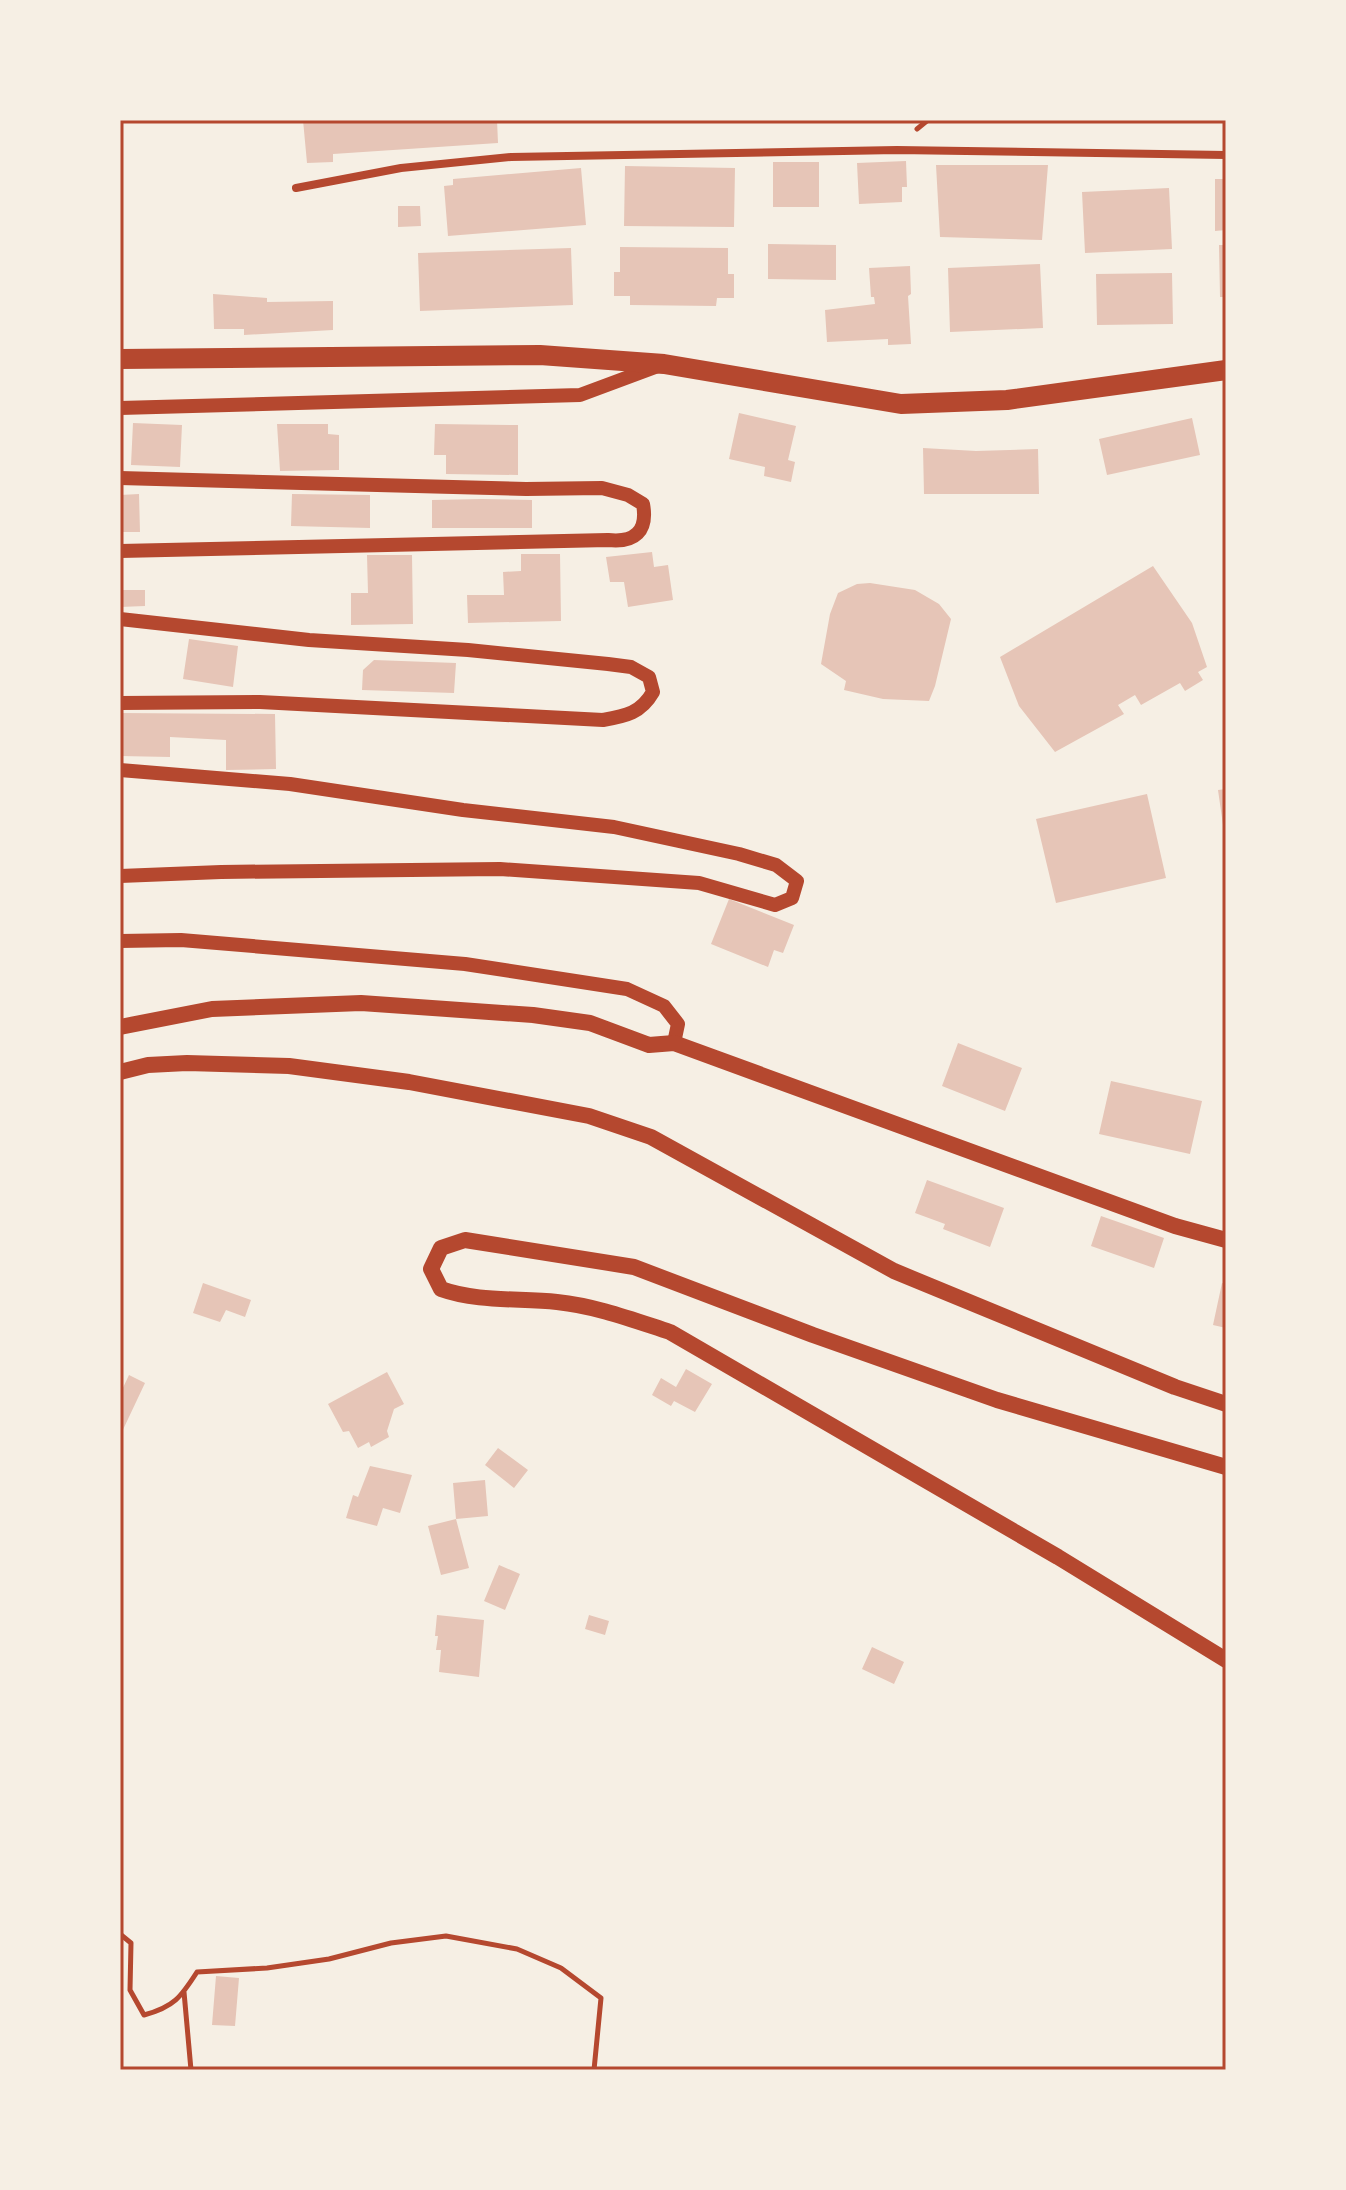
<svg xmlns="http://www.w3.org/2000/svg" width="1346" height="2190" viewBox="0 0 1346 2190" font-family="Barlow,sans-serif">
	<style>
		.building { fill: #e6c5b7 }
		.lines { fill: none; stroke-linecap: round; stroke-linejoin: round }
		.path { stroke: #b5482f; stroke-width: 5 }
		.minor { stroke: #b5482f; stroke-width: 8 }
		.tertiary { stroke: #b5482f; stroke-width: 14 }
		.secondary { stroke: #b5482f; stroke-width: 16 }
		.primary { stroke: #b5482f; stroke-width: 20 }
		.neatline { fill: none; stroke: #b5482f; stroke-width: 3 }
	</style>
	<rect width="100%" height="100%" fill="#f6efe4"/>
	<path class="building" d="M 303,120 L 497,120 L 498,143 L 333,154 L 333,162 L 307,163 Z
		M 906,161 L 907,187 L 902,187 L 902,202 L 859,204 L 857,163 Z
		M 773,162 L 819,162 L 819,207 L 773,207 Z
		M 936,165 L 1048,165 L 1042,240 L 940,237 Z
		M 625,166 L 735,168 L 734,227 L 624,226 Z
		M 581,168 L 586,225 L 448,236 L 444,186 L 453,185 L 453,179 Z
		M 1215,179 L 1226,179 L 1226,230 L 1215,231 Z
		M 1169,188 L 1172,249 L 1085,253 L 1082,192 Z
		M 398,206 L 420,206 L 421,226 L 398,227 Z
		M 768,244 L 836,245 L 836,280 L 768,279 Z
		M 1219,245 L 1226,245 L 1226,297 L 1220,297 Z
		M 620,247 L 728,248 L 728,274 L 734,274 L 734,298 L 717,298 L 716,306 L 630,305 L 630,296 L 614,296 L 614,272 L 620,272 Z
		M 571,248 L 573,305 L 420,311 L 418,253 Z
		M 1040,264 L 1043,328 L 950,332 L 948,268 Z
		M 910,266 L 911,294 L 908,296 L 911,344 L 888,345 L 888,339 L 827,342 L 825,310 L 875,304 L 874,297 L 871,297 L 869,268 Z
		M 1172,273 L 1173,324 L 1097,325 L 1096,274 Z
		M 213,294 L 267,298 L 267,302 L 333,301 L 333,330 L 244,335 L 244,329 L 214,329 Z
		M 739,413 L 796,426 L 788,460 L 795,462 L 791,482 L 764,476 L 765,467 L 729,459 Z
		M 1192,418 L 1200,455 L 1107,475 L 1099,439 Z
		M 133,423 L 182,425 L 180,467 L 131,465 Z
		M 277,424 L 328,424 L 328,434 L 339,435 L 339,470 L 280,471 Z
		M 435,424 L 518,425 L 518,475 L 446,474 L 446,455 L 434,455 Z
		M 923,448 L 976,451 L 1038,449 L 1039,494 L 924,494 Z
		M 139,494 L 140,532 L 120,532 L 120,495 Z
		M 292,494 L 370,495 L 370,528 L 291,526 Z
		M 482,499 L 532,500 L 532,528 L 432,528 L 432,500 Z
		M 652,552 L 654,567 L 668,565 L 673,600 L 628,607 L 624,582 L 610,582 L 606,557 Z
		M 521,554 L 560,554 L 561,621 L 468,623 L 467,595 L 504,595 L 503,572 L 521,571 Z
		M 367,555 L 412,555 L 413,624 L 351,625 L 351,593 L 368,593 Z
		M 1153,566 L 1192,623 L 1207,667 L 1198,672 L 1203,680 L 1185,691 L 1180,683 L 1141,705 L 1135,695 L 1118,705 L 1124,714 L 1055,752 L 1019,706 L 1000,657 Z
		M 870,583 L 915,590 L 939,604 L 951,619 L 935,686 L 929,701 L 883,699 L 844,690 L 846,681 L 821,664 L 830,614 L 838,593 L 857,584 Z
		M 120,590 L 145,590 L 145,606 L 120,607 Z
		M 189,639 L 238,646 L 233,687 L 183,679 Z
		M 374,660 L 456,663 L 454,693 L 362,690 L 363,670 Z
		M 120,713 L 275,714 L 276,769 L 226,770 L 226,740 L 170,737 L 170,757 L 120,756 Z
		M 1226,789 L 1226,832 L 1224,832 L 1218,790 Z
		M 1147,794 L 1166,878 L 1056,903 L 1036,819 Z
		M 729,899 L 794,925 L 783,953 L 774,950 L 768,967 L 711,944 Z
		M 958,1043 L 1022,1068 L 1005,1111 L 942,1086 Z
		M 1111,1081 L 1202,1101 L 1190,1154 L 1099,1134 Z
		M 927,1180 L 1004,1208 L 990,1247 L 943,1229 L 945,1224 L 915,1213 Z
		M 1101,1216 L 1164,1238 L 1154,1268 L 1091,1246 Z
		M 203,1283 L 251,1300 L 245,1317 L 226,1310 L 220,1322 L 193,1313 Z
		M 1222,1283 L 1226,1284 L 1226,1328 L 1213,1325 Z
		M 686,1369 L 712,1384 L 695,1412 L 674,1401 L 671,1406 L 652,1395 L 661,1378 L 676,1387 Z
		M 387,1372 L 404,1404 L 394,1409 L 387,1431 L 389,1437 L 371,1447 L 369,1442 L 358,1448 L 349,1431 L 343,1432 L 328,1404 Z
		M 129,1375 L 145,1383 L 120,1436 L 120,1394 Z
		M 498,1448 L 528,1470 L 514,1488 L 485,1465 Z
		M 370,1466 L 412,1475 L 400,1513 L 383,1508 L 377,1526 L 346,1518 L 353,1495 L 358,1497 Z
		M 485,1480 L 488,1516 L 456,1519 L 453,1483 Z
		M 456,1519 L 469,1568 L 441,1575 L 428,1526 Z
		M 499,1565 L 520,1574 L 505,1610 L 484,1601 Z
		M 437,1615 L 484,1620 L 479,1677 L 439,1672 L 441,1650 L 436,1650 L 438,1636 L 435,1636 Z
		M 589,1615 L 609,1621 L 605,1635 L 585,1629 Z
		M 872,1647 L 904,1662 L 894,1684 L 862,1669 Z
		M 216,1976 L 239,1978 L 235,2026 L 212,2025 Z"/>
	<g class="lines">
		<path class="path" d="M 917,129 L 928,120
			M 120,1934 L 131,1943 L 130,1990 L 144,2015 C 174,2007 181,1997 197,1972 L 267,1968 L 329,1959 L 391,1943 L 446,1936 L 517,1949 L 561,1968 L 601,1998 L 594,2070
			M 184,1992 L 191,2070"/>
		<path class="minor" d="M 296,188 L 401,168 L 511,157 L 897,150 L 1226,155"/>
		<path class="tertiary" d="M 120,408 L 580,395 L 658,366
			M 120,478 L 526,489 L 602,488 L 628,495 L 643,504 C 648,531 635,543 608,540 L 120,551
			M 120,619 L 309,640 L 468,650 L 608,664 L 631,667 L 649,677 L 653,692 C 641,713 626,716 603,720 L 260,702 L 120,703
			M 120,770 L 290,784 L 463,810 L 614,827 L 739,854 L 776,865 L 797,881 L 792,898 L 775,905 L 699,883 L 500,869 L 221,872 L 120,876
			M 120,941 L 181,940 L 465,964 L 627,989 L 664,1006 L 678,1024 L 674,1043"/>
		<path class="secondary" d="M 120,1027 L 212,1009 L 361,1003 L 533,1015 L 590,1023 L 649,1045 L 674,1043 L 1175,1226 L 1226,1240
			M 120,1072 L 148,1065 L 187,1063 L 289,1066 L 409,1082 L 589,1116 L 651,1137 L 894,1271 L 1175,1387 L 1226,1404
			M 1226,1467 L 997,1400 L 813,1335 L 634,1267 L 465,1240 L 441,1248 L 431,1269 L 441,1289 C 477,1302 519,1298 557,1302 C 596,1306 633,1320 670,1332 L 1058,1557 L 1226,1660"/>
		<path class="primary" d="M 120,359 L 540,355 L 664,364 L 901,404 L 1007,400 L 1226,370"/>
	</g>
	<rect width="1346" height="2190" fill="none" stroke="#f6efe4" stroke-width="244"/>
	<rect x="122" y="122" width="1102" height="1946" class="neatline"/>
</svg>
